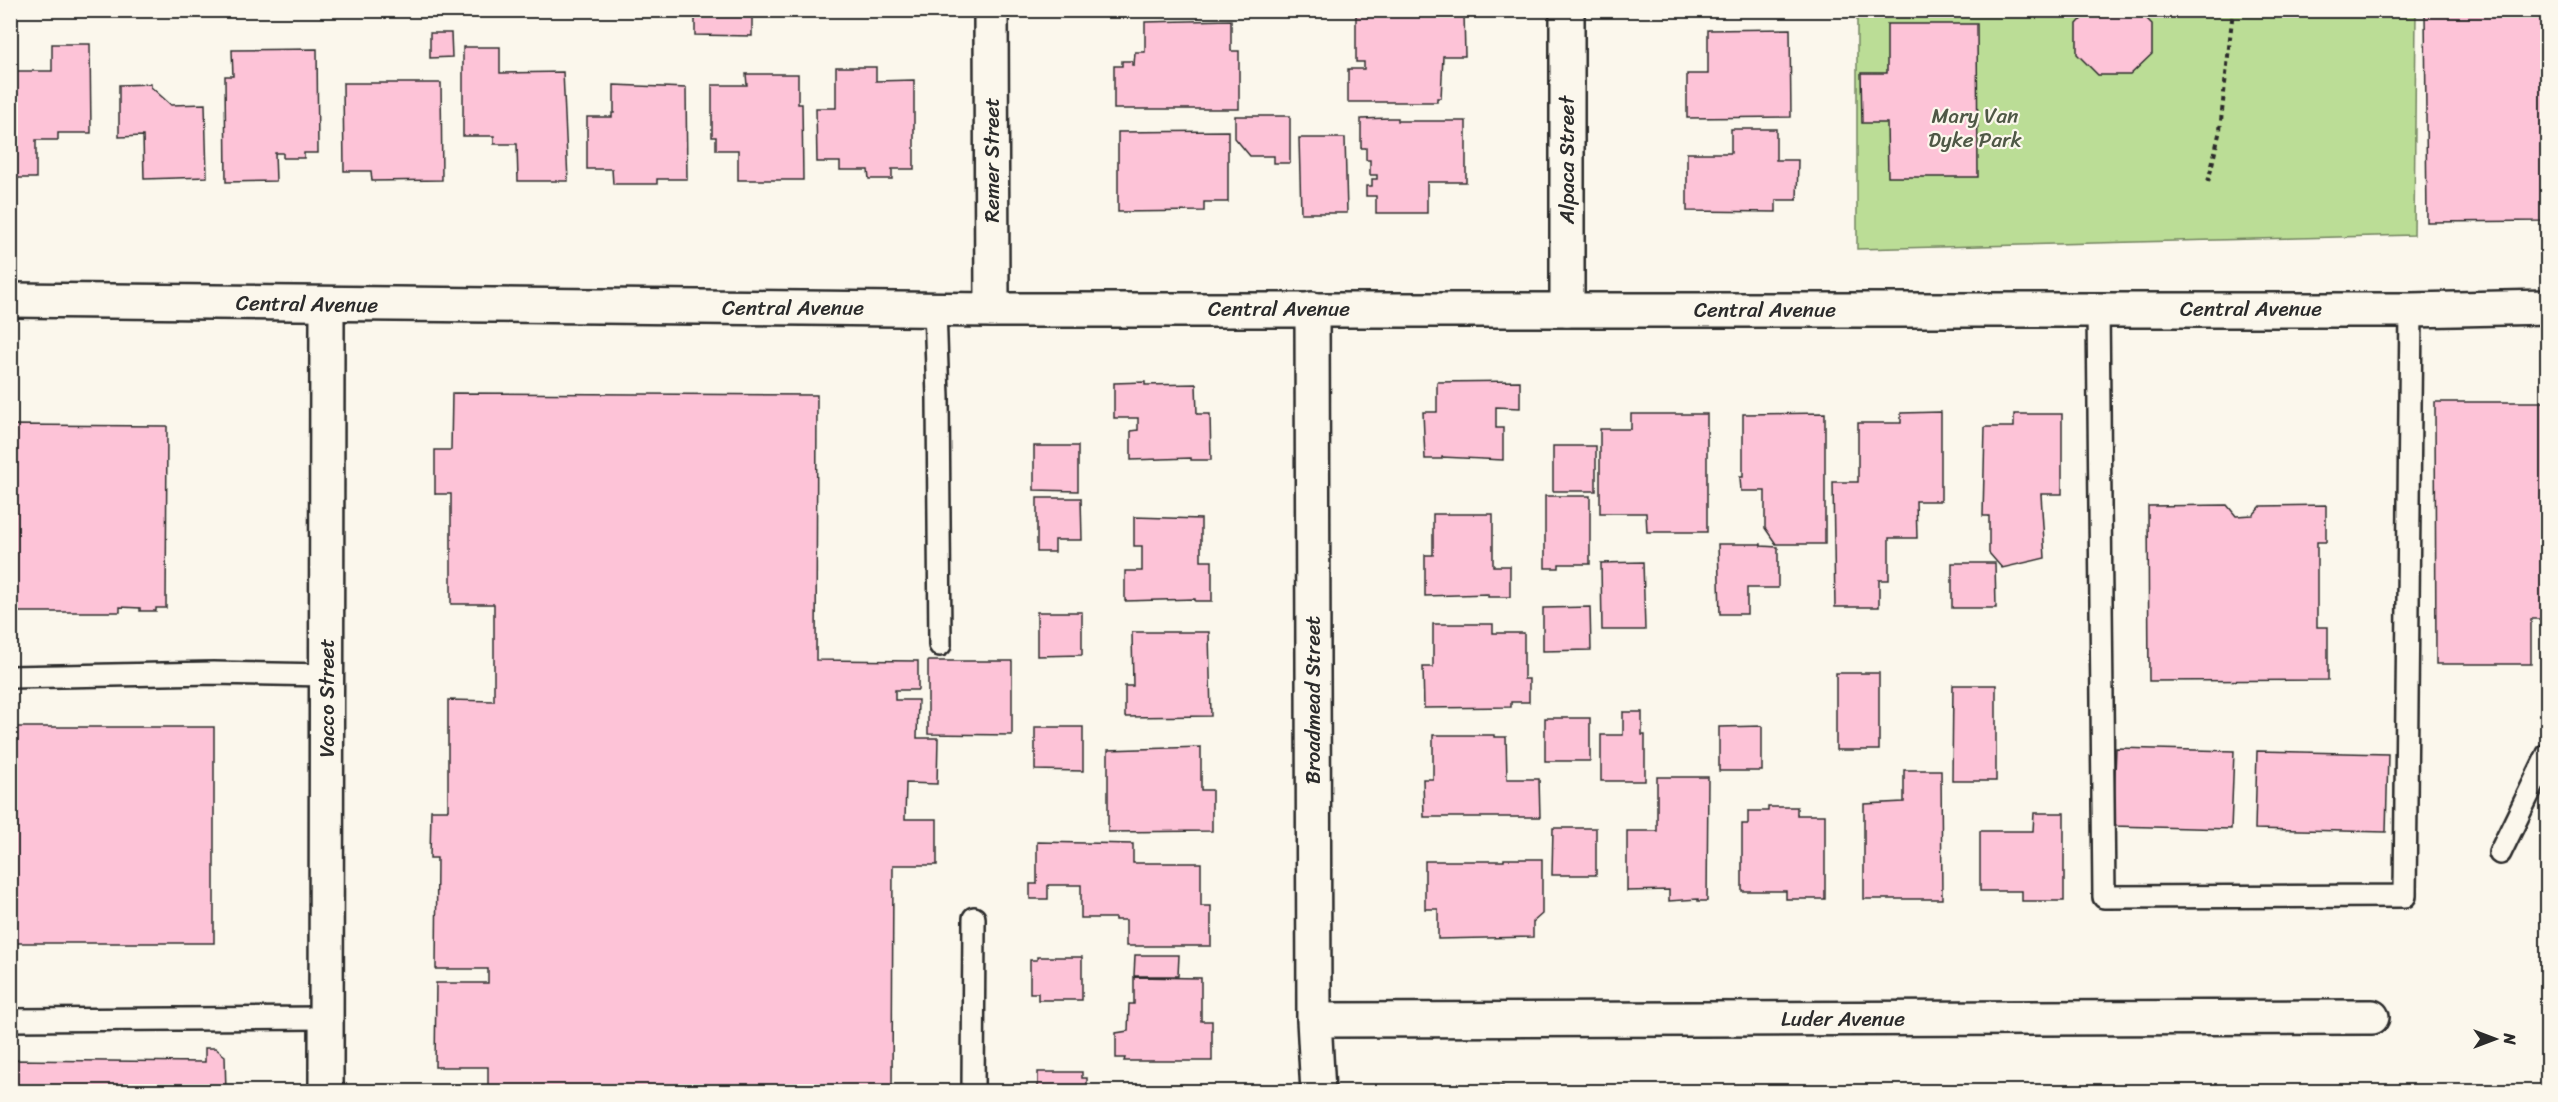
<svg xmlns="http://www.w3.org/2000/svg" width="2558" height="1102" viewBox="0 0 2558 1102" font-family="Sriracha,sans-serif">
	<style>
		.green { fill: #bbdd96; stroke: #738460; stroke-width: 1.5 }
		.building { fill: #fdc3d7; stroke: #2b2b2b; stroke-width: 1.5 }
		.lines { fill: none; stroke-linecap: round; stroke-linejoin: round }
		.service-casing { stroke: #2b2b2b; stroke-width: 26 }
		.minor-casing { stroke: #2b2b2b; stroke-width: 38 }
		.tertiary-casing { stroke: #2b2b2b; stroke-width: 38 }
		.path { stroke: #2b2b2b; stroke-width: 4; stroke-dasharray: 4.5 4.5; stroke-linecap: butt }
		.service { stroke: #fbf7ec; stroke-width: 21 }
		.minor { stroke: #fbf7ec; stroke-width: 33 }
		.tertiary { stroke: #fbf7ec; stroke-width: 33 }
		.labels { text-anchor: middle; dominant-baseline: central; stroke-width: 4.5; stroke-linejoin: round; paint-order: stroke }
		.park-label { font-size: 21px; fill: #4f5846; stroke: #fbf7ec }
		.street-label { font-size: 21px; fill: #2b2b2b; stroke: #fbf7ec }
	</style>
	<rect width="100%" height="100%" fill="#fbf7ec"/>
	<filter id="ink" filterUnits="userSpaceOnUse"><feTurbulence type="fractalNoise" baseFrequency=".0167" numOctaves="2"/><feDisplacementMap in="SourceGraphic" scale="12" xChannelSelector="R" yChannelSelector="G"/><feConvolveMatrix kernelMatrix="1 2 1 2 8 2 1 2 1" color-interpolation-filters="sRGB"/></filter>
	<g filter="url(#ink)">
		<path class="green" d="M 1857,11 L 2416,11 L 2414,235 L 1857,249 Z"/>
		<path class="building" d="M 695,10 L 752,10 L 752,36 L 695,35 Z
			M 2090,10 L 2138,10 L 2152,24 L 2152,54 L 2130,75 L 2098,75 L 2077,54 L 2077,24 Z
			M 2425,10 L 2544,10 L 2546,221 L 2427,222 Z
			M 1430,13 L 1464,14 L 1465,56 L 1443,56 L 1441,98 L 1437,98 L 1437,102 L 1348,102 L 1348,69 L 1364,69 L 1364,62 L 1356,62 L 1356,15 Z
			M 1231,20 L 1231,51 L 1239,51 L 1239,109 L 1114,109 L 1114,66 L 1122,66 L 1122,61 L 1132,61 L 1132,65 L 1134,65 L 1135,52 L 1145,52 L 1145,22 Z
			M 1887,24 L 1977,24 L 1978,177 L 1888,177 L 1887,123 L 1862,123 L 1861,73 L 1887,73 Z
			M 1790,29 L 1791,117 L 1687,118 L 1687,74 L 1708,74 L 1708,30 Z
			M 430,33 L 451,33 L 452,57 L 430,58 Z
			M 52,44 L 90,44 L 91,133 L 58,133 L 58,140 L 36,140 L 36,178 L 10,178 L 10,71 L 52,71 Z
			M 463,47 L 500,47 L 500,73 L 563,72 L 568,181 L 518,181 L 517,144 L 494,144 L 494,136 L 463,136 Z
			M 317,49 L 318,153 L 304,153 L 304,158 L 283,158 L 283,153 L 275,153 L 276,181 L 226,182 L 225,76 L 233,76 L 232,50 Z
			M 836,67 L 876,67 L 876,81 L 914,80 L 914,169 L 892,169 L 892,179 L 869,179 L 868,170 L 840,170 L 840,162 L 817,162 L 816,108 L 836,108 Z
			M 746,74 L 798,74 L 798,104 L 802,104 L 803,180 L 738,180 L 738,150 L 716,150 L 716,137 L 712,137 L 712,85 L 747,85 Z
			M 343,83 L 441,83 L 442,180 L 372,181 L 371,171 L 344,171 Z
			M 151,84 L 151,87 L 171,105 L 205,104 L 207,177 L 144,179 L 143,136 L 119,137 L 119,85 Z
			M 614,85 L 686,88 L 687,179 L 657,179 L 657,184 L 613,184 L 612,169 L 587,169 L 587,117 L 612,117 L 612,113 L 614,113 Z
			M 1235,116 L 1290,116 L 1290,163 L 1274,163 L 1274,156 L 1250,156 L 1235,138 Z
			M 1390,118 L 1398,118 L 1398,121 L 1466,121 L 1466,182 L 1427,182 L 1427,213 L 1376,213 L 1376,196 L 1366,196 L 1366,186 L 1372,186 L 1372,179 L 1377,179 L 1377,175 L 1370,175 L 1370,160 L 1366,160 L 1366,148 L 1361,148 L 1361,119 Z
			M 1731,129 L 1776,129 L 1776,160 L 1798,160 L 1797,200 L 1776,200 L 1776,212 L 1687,211 L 1687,153 L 1731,153 Z
			M 1228,131 L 1228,202 L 1204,202 L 1204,211 L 1118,212 L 1118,132 Z
			M 1299,138 L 1345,138 L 1347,213 L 1301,213 Z
			M 1520,381 L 1520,408 L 1496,407 L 1496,428 L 1503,428 L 1503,460 L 1442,457 L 1442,459 L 1425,459 L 1423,412 L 1437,412 L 1437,382 Z
			M 1145,382 L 1145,385 L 1196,384 L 1197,414 L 1210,414 L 1211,460 L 1191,460 L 1191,458 L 1131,460 L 1131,431 L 1138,430 L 1138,418 L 1114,418 L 1114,383 Z
			M 452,393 L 817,395 L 816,660 L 918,661 L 918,690 L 895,690 L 895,700 L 918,700 L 917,738 L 938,738 L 937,784 L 906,783 L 905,819 L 937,819 L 937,865 L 893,865 L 892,1092 L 488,1092 L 488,1067 L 435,1067 L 436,983 L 488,983 L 488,969 L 436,969 L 437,858 L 430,858 L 431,810 L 448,810 L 448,700 L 494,701 L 494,604 L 451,604 L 451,494 L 435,494 L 435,450 L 451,450 Z
			M 2435,402 L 2548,402 L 2548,619 L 2531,619 L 2531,664 L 2436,664 Z
			M 1941,412 L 1941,501 L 1916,501 L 1917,538 L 1889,538 L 1889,580 L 1879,580 L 1879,607 L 1835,607 L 1833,482 L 1858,482 L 1858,423 L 1901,423 L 1901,413 Z
			M 1825,413 L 1825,544 L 1776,544 L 1765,528 L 1765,491 L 1741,491 L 1740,477 L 1743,477 L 1743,414 Z
			M 1631,414 L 1707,414 L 1707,532 L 1647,532 L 1646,513 L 1600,513 L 1600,429 L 1631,429 Z
			M 2014,414 L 2062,414 L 2062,494 L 2041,494 L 2045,558 L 2002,568 L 1989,553 L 1989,516 L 1983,516 L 1985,427 L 2014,427 Z
			M 10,425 L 167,426 L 166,608 L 156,608 L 156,611 L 140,611 L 140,608 L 120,607 L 120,612 L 10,612 Z
			M 1034,446 L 1078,446 L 1078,491 L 1034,490 Z
			M 1553,446 L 1596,446 L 1596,491 L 1553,491 Z
			M 1545,496 L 1590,496 L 1590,564 L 1559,564 L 1559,568 L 1545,568 Z
			M 1037,498 L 1081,498 L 1082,540 L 1055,540 L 1055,552 L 1037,552 Z
			M 2227,505 L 2236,516 L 2253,515 L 2261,506 L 2326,505 L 2326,542 L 2317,542 L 2317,627 L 2328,627 L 2328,680 L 2149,681 L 2148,506 Z
			M 1433,514 L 1493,514 L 1493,566 L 1510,566 L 1510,597 L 1488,597 L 1488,594 L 1425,596 L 1425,555 L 1433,555 Z
			M 1134,517 L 1201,519 L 1201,561 L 1212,561 L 1212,601 L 1195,601 L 1195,599 L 1125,601 L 1125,571 L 1142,571 L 1142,546 L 1134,546 Z
			M 1718,544 L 1761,544 L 1761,546 L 1778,547 L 1778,588 L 1747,588 L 1747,614 L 1720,614 Z
			M 1643,562 L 1645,630 L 1602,630 L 1601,563 Z
			M 1952,563 L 1995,563 L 1996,608 L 1952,608 Z
			M 1590,607 L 1591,650 L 1543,651 L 1543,608 Z
			M 1037,612 L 1082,612 L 1082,655 L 1037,656 Z
			M 1433,624 L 1493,624 L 1493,633 L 1524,633 L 1524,679 L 1529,679 L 1529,702 L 1511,702 L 1511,707 L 1424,708 L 1423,667 L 1433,667 Z
			M 1132,632 L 1209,632 L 1211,716 L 1125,717 L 1125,686 L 1133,686 Z
			M 928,661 L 1012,661 L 1012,735 L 928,734 Z
			M 1836,673 L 1879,673 L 1879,750 L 1836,750 Z
			M 1953,685 L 1996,685 L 1996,781 L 1952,781 Z
			M 1623,712 L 1642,712 L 1642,735 L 1645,735 L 1645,781 L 1601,781 L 1601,735 L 1623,735 Z
			M 1545,718 L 1590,718 L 1590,761 L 1545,761 Z
			M 1762,726 L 1762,771 L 1719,771 L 1719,727 Z
			M 10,727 L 214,727 L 214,943 L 10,943 Z
			M 1035,727 L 1083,727 L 1083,771 L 1035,770 Z
			M 1433,735 L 1494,735 L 1494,737 L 1506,737 L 1507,779 L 1539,779 L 1540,817 L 1424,817 L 1423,779 L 1433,779 Z
			M 1201,747 L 1201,790 L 1212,790 L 1212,831 L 1108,832 L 1108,750 Z
			M 2116,748 L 2234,751 L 2231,829 L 2113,826 Z
			M 2257,751 L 2388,754 L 2386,832 L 2255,829 Z
			M 1904,770 L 1941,770 L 1942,899 L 1864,899 L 1864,804 L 1904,802 Z
			M 1657,777 L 1708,777 L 1707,901 L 1698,901 L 1698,899 L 1669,901 L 1669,890 L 1627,891 L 1627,831 L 1657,831 Z
			M 1768,807 L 1797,807 L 1797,815 L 1825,815 L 1825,899 L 1786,899 L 1786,891 L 1742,891 L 1742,824 L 1748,824 L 1748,811 L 1768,811 Z
			M 2034,813 L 2064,813 L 2064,901 L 2022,901 L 2022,891 L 1980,891 L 1980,831 L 2033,831 Z
			M 1553,828 L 1596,828 L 1596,875 L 1552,875 Z
			M 1037,842 L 1133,844 L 1133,863 L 1201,863 L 1201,906 L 1211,906 L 1211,946 L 1126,946 L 1126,920 L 1115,920 L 1115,918 L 1081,918 L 1081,885 L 1048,885 L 1048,899 L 1030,899 L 1030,884 L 1037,884 Z
			M 1504,859 L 1542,859 L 1542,914 L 1533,922 L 1533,937 L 1438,939 L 1438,909 L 1425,909 L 1425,861 L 1504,861 Z
			M 1135,955 L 1179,955 L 1178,976 L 1134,976 Z
			M 1037,957 L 1082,957 L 1082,1000 L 1038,1000 L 1038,993 L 1030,993 L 1030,960 L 1037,960 Z
			M 1134,977 L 1201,978 L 1201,1021 L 1212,1021 L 1212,1061 L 1124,1061 L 1125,1058 L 1116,1058 L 1116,1033 L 1128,1031 L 1129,1004 L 1134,1004 Z
			M 205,1048 L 215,1048 L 225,1056 L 226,1092 L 10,1092 L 10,1060 L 205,1062 Z
			M 1038,1072 L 1082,1072 L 1082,1078 L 1087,1078 L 1087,1092 L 1038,1092 Z
			M 1489,1086 L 1503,1086 L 1503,1092 L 1435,1092 L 1435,1088 Z"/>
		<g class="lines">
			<g class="service-casing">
				<path id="service" d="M 935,309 L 938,398 L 940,645
					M 2098,309 L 2104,897 L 2405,896 L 2411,310
					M 10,677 L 213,673 L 327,675
					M 2500,853 L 2548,754
					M 10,1020 L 326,1018
					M 973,1092 L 974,918"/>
			</g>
			<g class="minor-casing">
				<path id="minor" d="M 991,10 L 992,310
					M 1567,10 L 1567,310
					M 1312,309 L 1314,1020 L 1318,1092
					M 1314,1020 L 2372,1017
					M 326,1092 L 327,305"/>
			</g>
			<g class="tertiary-casing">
				<path id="tertiary" d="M 10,300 L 992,310 L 2411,310 L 2548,307"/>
			</g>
			<path class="path" d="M 2208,182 L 2220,130 L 2233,10"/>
			<use href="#service" class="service"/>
			<use href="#minor" class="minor"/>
			<use href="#tertiary" class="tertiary"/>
		</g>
	</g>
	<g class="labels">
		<g class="park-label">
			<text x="1975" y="116">Mary Van<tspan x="1975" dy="24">Dyke Park</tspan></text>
		</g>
		<g class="street-label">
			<text transform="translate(992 160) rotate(-90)">Remer Street</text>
			<text transform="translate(1567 160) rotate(-90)">Alpaca Street</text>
			<text transform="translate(307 304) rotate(1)">Central Avenue</text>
			<text x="793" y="308">Central Avenue</text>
			<text x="1279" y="309">Central Avenue</text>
			<text x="2251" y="309">Central Avenue</text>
			<text x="1765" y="310">Central Avenue</text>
			<text transform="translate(327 698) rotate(-90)">Vacco Street</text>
			<text transform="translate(1313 700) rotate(-90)">Broadmead Street</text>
			<text x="1843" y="1019">Luder Avenue</text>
		</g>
	</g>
	<rect width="2558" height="1102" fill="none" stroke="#fbf7ec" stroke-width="36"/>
	<rect x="18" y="18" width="2522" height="1066" fill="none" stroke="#2b2b2b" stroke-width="2" filter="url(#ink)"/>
	<g transform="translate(2495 1039) rotate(90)" stroke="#fbf7ec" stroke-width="4.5" paint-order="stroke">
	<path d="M0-4.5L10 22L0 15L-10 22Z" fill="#2b2b2b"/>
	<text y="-9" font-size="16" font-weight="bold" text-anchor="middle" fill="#2b2b2b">N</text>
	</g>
</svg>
